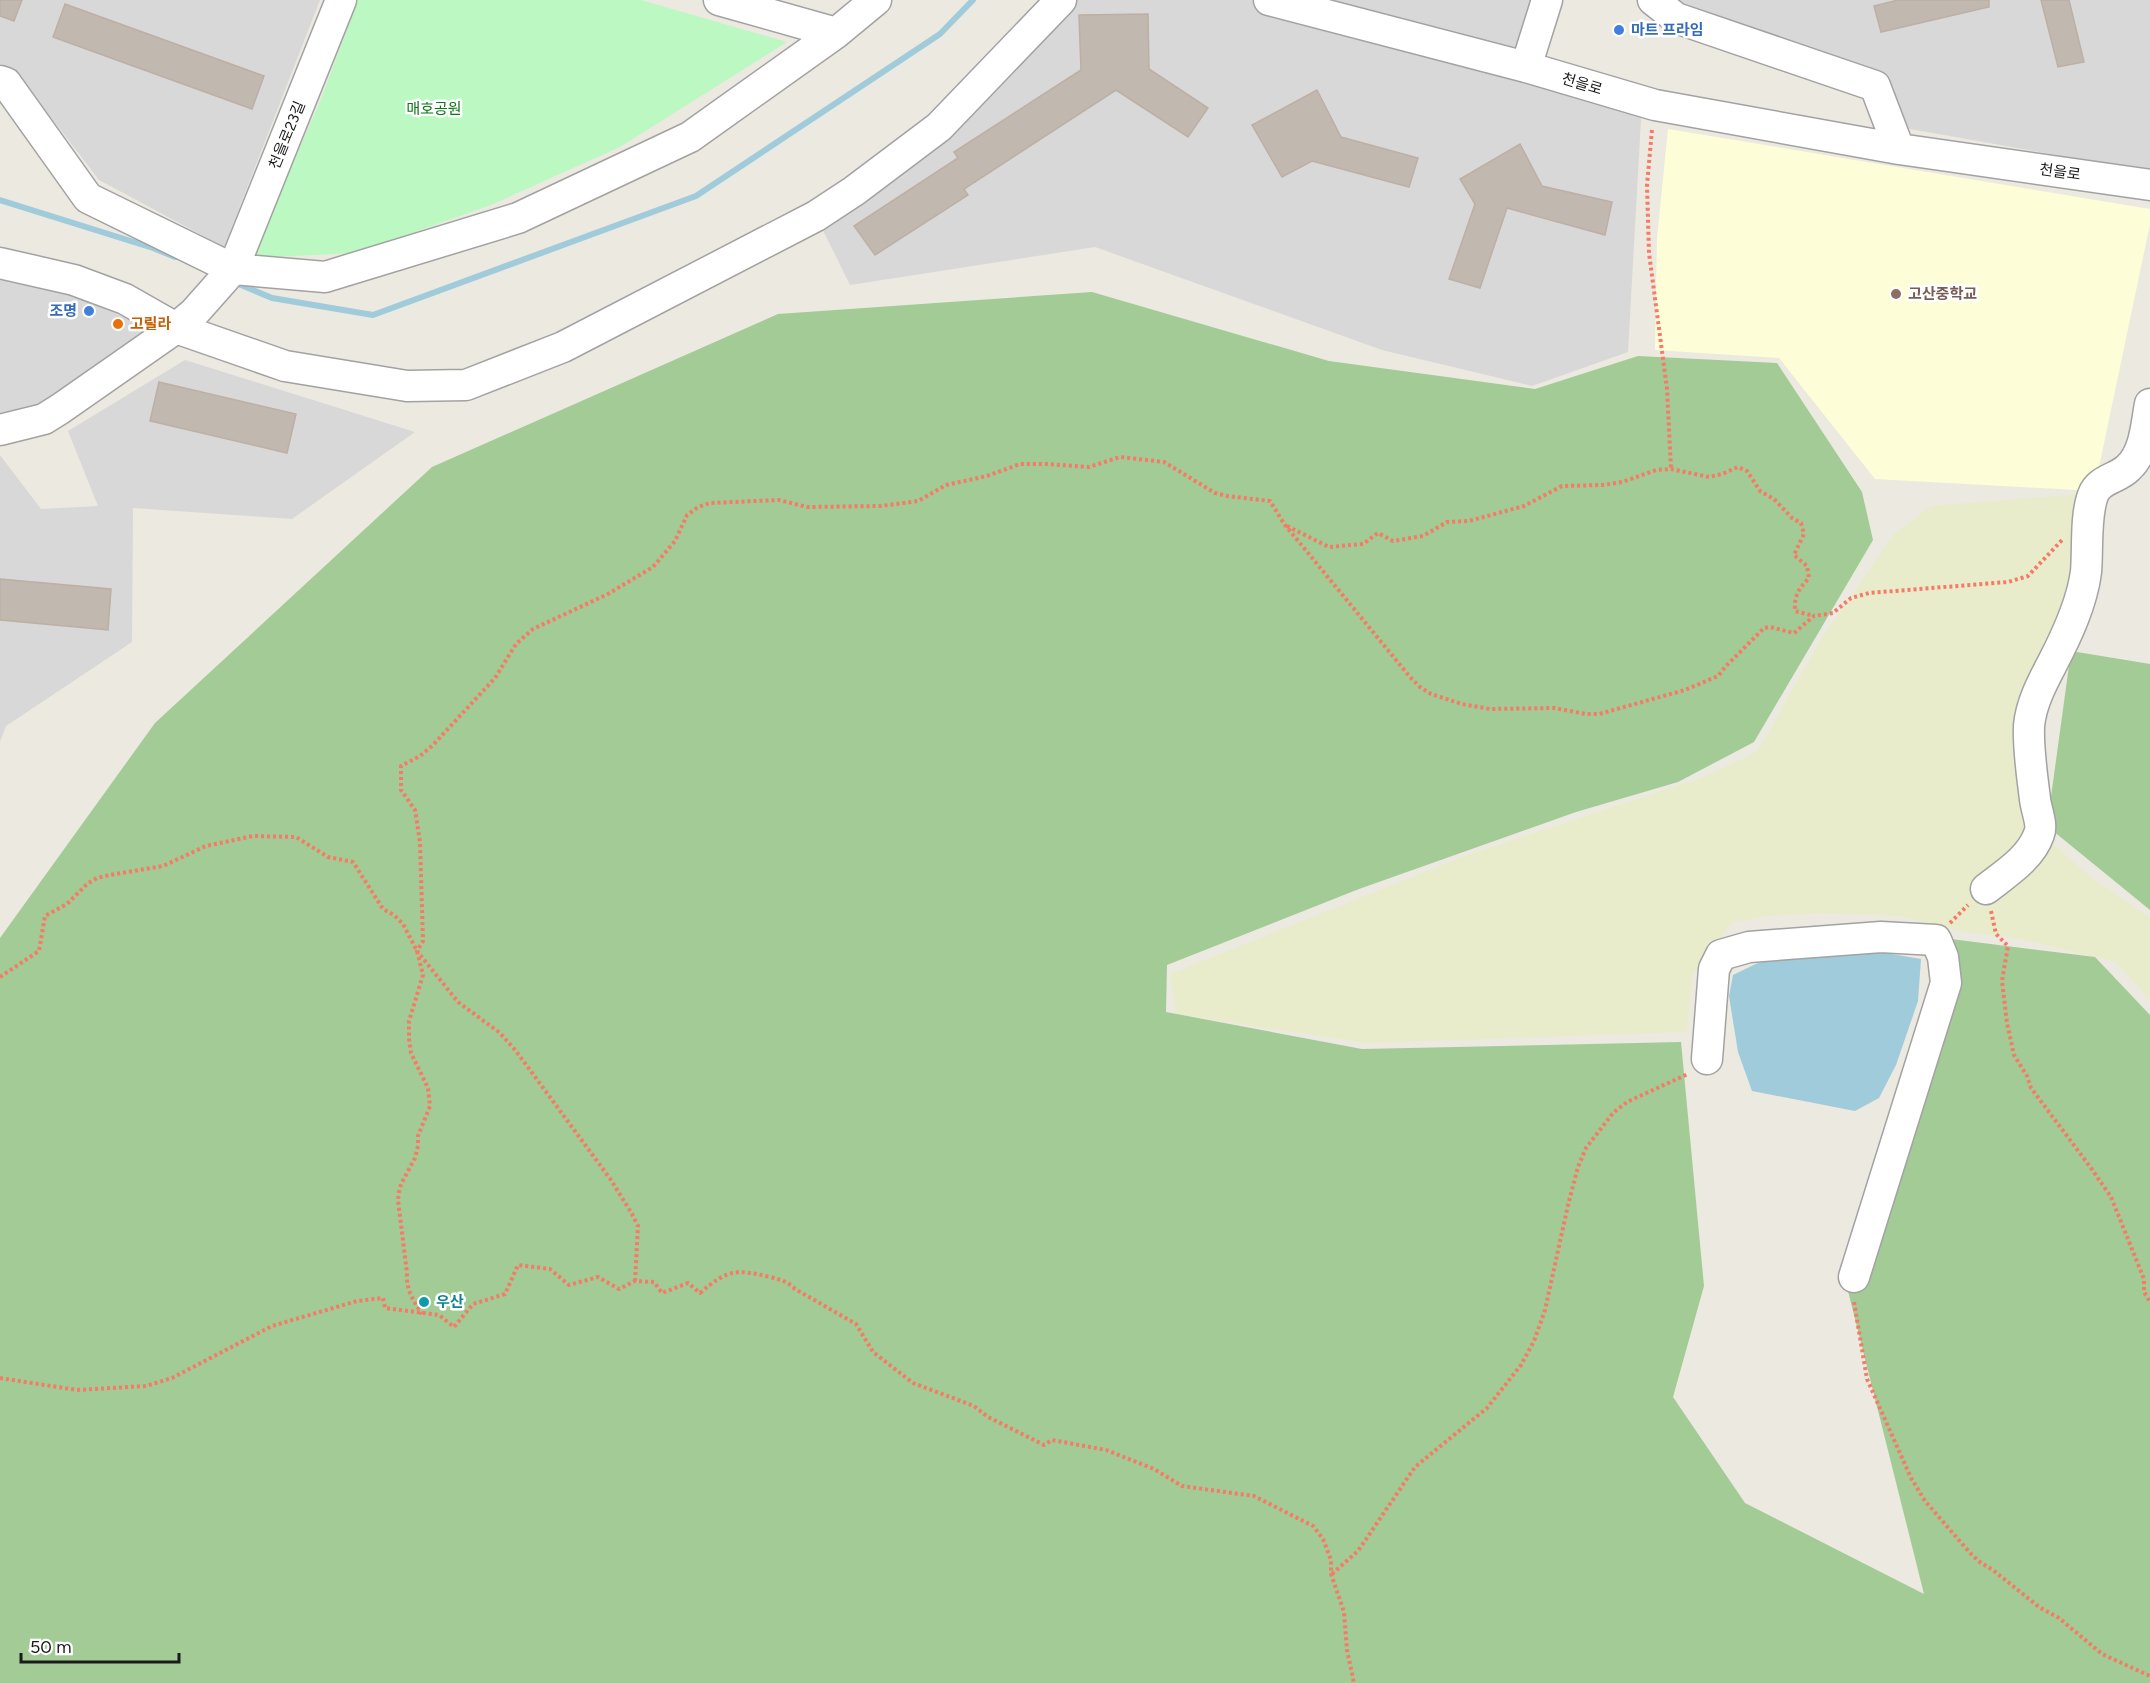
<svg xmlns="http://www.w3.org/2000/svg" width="2150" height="1683" viewBox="0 0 2150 1683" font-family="Figtree,'Noto Sans KR',sans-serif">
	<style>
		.residential { fill: #d9d8d8 }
		.education { fill: #fdfed7 }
		.farmland { fill: #e8eccb }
		.forest { fill: #a3cb95 }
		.park { fill: #bcf8c2 }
		.water { fill: #a0cbda }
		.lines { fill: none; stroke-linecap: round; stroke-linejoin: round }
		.stream { stroke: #a0cbda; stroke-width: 6 }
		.building { fill: #c1b8b0; stroke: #bdafa3; stroke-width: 1.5 }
		.minor-casing { stroke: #a2a2a2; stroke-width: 33 }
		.path { stroke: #f77966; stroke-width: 4; stroke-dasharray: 3 3; stroke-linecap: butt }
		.minor { stroke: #fff; stroke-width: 30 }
		.shop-dot { fill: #3f7fe0; stroke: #fff; stroke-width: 2 }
		.education-dot { fill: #8d6e63; stroke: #fff; stroke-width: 2 }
		.food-dot { fill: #e8710a; stroke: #fff; stroke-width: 2 }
		.culture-dot { fill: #0f9aa8; stroke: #fff; stroke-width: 2 }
		.labels { text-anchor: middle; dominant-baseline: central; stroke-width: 5; stroke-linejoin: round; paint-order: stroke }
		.shop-label { font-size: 15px; font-weight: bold; fill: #366cbe; stroke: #fff; text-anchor: start }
		.street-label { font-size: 15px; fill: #1b1b1b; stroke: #fff }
		.park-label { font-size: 15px; fill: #0d7518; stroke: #fff }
		.education-label { font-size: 15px; font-weight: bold; fill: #785e54; stroke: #fff; text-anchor: start }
		.food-label { font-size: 15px; font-weight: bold; fill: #c56008; stroke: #fff; text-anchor: start }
		.culture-label { font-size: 15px; font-weight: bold; fill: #0d838f; stroke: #fff; text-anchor: start }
	</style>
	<rect width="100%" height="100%" fill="#ece9e0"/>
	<path class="residential" d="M 0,0 L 320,0 L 224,247 L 99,180 L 13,68 L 0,64 Z
		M 1059,0 L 1264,0 L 1642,102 L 1628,352 L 1532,386 L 1382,350 L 1095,247 L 850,285 L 816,216 Z
		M 1269,0 L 1549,0 L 1526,67 Z
		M 1665,0 L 2150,0 L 2150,169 L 2130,168 L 1876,123 L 1883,79 Z
		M 0,268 L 11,269 L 147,327 L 136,353 L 23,413 L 0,417 Z
		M 185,360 L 415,432 L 292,519 L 133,508 L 132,642 L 6,726 L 0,742 L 0,455 L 41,509 L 98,506 L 68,431 Z"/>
	<path class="education" d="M 1668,129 L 2150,209 L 2150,224 L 2094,491 L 1875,479 L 1779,358 L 1655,350 L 1657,238 Z"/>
	<path class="farmland" d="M 2084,494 L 2075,583 L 2027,703 L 2029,822 L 2088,875 L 2150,918 L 2150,1000 L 2116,962 L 2016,938 L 1966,932 L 1901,916 L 1818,913 L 1768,916 L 1732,922 L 1692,976 L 1687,1032 L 1366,1043 L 1176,1014 L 1170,974 L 1465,856 L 1701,778 L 1758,751 L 1819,642 L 1894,534 L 1931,506 Z"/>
	<path class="forest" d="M 1092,292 L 1329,361 L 1535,389 L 1638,356 L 1777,363 L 1862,492 L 1873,540 L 1754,742 L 1678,782 L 1576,812 L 1359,889 L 1167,965 L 1166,1012 L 1362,1049 L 1681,1042 L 1704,1286 L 1673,1397 L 1745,1503 L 1924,1594 L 1847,1287 L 1951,939 L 2095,957 L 2150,1015 L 2150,1683 L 0,1683 L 0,938 L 155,723 L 432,467 L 778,314 Z
		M 2071,651 L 2150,664 L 2150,910 L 2047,826 Z"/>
	<path class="park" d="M 358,0 L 641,0 L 787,42 L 620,147 L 491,205 L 355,253 L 251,258 L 321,99 Z"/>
	<path class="water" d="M 1880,952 L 1921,959 L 1918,1001 L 1896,1065 L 1879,1098 L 1855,1111 L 1752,1091 L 1738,1052 L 1729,996 L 1733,975 L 1764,960 Z"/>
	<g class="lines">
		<path class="stream" d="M 0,200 L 153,248 L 175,257
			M 234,282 L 272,298 L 373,315 L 696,196 L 940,34 L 973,0"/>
	</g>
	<path class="building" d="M 0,0 L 22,0 L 14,21 L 0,16 Z
		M 1898,0 L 1989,0 L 1989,7 L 1881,32 L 1874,6 Z
		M 2041,0 L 2069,0 L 2084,62 L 2058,67 Z
		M 65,4 L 264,76 L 252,109 L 53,37 Z
		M 1148,14 L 1149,69 L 1208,108 L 1188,137 L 1116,90 L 964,189 L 968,195 L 875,255 L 854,226 L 958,158 L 954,152 L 1081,70 L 1079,15 Z
		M 1317,90 L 1341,137 L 1418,158 L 1409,187 L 1312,161 L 1282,177 L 1252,125 Z
		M 1520,144 L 1542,186 L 1612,202 L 1605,235 L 1507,208 L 1480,288 L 1449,279 L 1475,204 L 1460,179 Z
		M 159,382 L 296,414 L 287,453 L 150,421 Z
		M 0,579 L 111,589 L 108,630 L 0,620 Z"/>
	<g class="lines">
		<g class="minor-casing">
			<path id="minor" d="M 719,0 L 836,33
				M 1269,0 L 1526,67 L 1655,105 L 1899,149 L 2150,185
				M 1653,0 L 1676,18 L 1875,86 L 1899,149
				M 1526,67 L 1547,0
				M 0,81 L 6,83 L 88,198 L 233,269 L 325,277 L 518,218 L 690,137 L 836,33 L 876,0
				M 0,263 L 74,280 L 125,299 L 176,328 L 285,366 L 407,386 L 466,385 L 563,347 L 816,216 L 854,191 L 939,127 L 1061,0
				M 0,430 L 44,419 L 60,409 L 176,328 L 194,313 L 233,269 L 341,0
				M 1986,889 C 2005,874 2031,858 2039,834 C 2043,825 2036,809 2035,799 C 2032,775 2028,749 2029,726 C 2031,703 2043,681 2053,662 C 2067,635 2082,603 2086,572 C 2088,550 2085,516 2093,495 C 2099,479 2117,479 2128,468 C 2145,453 2146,425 2150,404
				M 1707,1059 L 1714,969 L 1721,955 L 1749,947 L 1881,937 L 1936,940 L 1943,957 L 1946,983 L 1854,1277"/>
		</g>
		<path class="path" d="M 1652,130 L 1647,185 L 1649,253 L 1667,389 L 1671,469
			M 1287,526 L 1329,547 L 1363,544 L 1378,533 L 1393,541 L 1423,536 L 1447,522 L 1469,521 L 1524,506 L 1562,486 L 1603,485 L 1622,482 L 1656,470 L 1671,469 L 1709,477 L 1722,474 L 1738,467 L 1747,471 L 1760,491 L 1774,499 L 1792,518 L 1801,523 L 1804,534 L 1794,555 L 1807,566 L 1809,578 C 1799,589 1794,595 1795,611 L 1814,616
			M 1991,911 L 1996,934 L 2008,946 L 2002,981 L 2007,1023 L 2014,1055 L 2027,1076 L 2031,1088 L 2091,1168 L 2111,1197 L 2144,1279 L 2144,1292 L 2150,1302
			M 1950,923 L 1968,905
			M 0,977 L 39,951 L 45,916 L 67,904 L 87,884 L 97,878 L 110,875 L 163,866 L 206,846 L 253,836 L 296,837 L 328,857 L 353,862 L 383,909 L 394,915 L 403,924 L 417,951 L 423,975 L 409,1021 L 409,1039 L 411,1053 L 428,1088 L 430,1106 L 418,1136 L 418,1146 L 415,1158 L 401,1184 L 399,1192 L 398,1200 L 407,1273 C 406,1290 413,1300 422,1314
			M 635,1281 L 638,1226 L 632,1214 L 611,1180 L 516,1051 L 500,1033 L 458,1002 L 417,951 L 423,941 L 420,842 L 415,810 L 401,790 L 401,766 L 420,756 L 433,745 L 495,678 L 516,644 L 533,629 L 608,594 L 653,567 L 675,541 L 687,515 L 698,507 L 710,503 L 779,500 L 807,507 L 881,506 L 918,501 L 946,485 L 987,476 L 1020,464 L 1047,464 L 1089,467 L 1120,457 L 1164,462 L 1215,493 L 1227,496 L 1270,501 L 1285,525 L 1410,677 L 1420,687 L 1431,694 L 1462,704 L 1490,709 L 1554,708 L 1586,714 L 1599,714 L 1685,690 L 1718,676 L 1726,666 L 1764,628 L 1770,627 L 1794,633 L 1814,616 L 1833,613 L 1851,598 L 1869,593 L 2008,582 L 2028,576 L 2063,539
			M 1854,1302 L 1867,1379 L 1911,1478 L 1925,1501 L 1971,1554 L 1981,1563 L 1993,1570 L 2039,1607 L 2059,1618 L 2102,1654 L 2150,1676
			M 0,1378 L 77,1390 L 146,1386 L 172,1378 L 272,1326 L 357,1301 L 383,1298 L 385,1308 L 439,1315 L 454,1327 L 473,1304 L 505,1294 L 518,1265 L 550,1269 L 569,1285 L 598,1277 L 619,1289 L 635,1281 L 654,1282 L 662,1293 L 688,1283 L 700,1293 C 728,1269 736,1269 770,1277 C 781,1280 787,1281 795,1289 L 856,1324 L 873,1352 L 913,1383 L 974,1406 L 988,1417 L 1044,1445 L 1052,1440 L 1106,1450 L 1154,1469 L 1182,1486 L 1254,1496 L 1313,1526 L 1323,1539 L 1331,1560 L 1331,1574 L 1344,1612 L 1347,1650 L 1354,1683
			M 1332,1574 L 1358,1551 L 1415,1467 L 1487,1408 L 1521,1365 L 1534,1341 L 1545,1310 L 1568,1205 L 1578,1167 L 1586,1148 L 1613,1113 L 1627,1102 L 1688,1074"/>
		<use href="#minor" class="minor"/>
	</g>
	<g class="shop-dot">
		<circle cx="1619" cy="30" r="6"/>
		<circle cx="89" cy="311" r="6"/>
	</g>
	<circle class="education-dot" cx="1896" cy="294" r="6"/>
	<circle class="food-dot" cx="118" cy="324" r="6"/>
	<circle class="culture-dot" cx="424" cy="1302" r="6"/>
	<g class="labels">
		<g class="shop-label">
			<text x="1631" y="30">마트 프라임</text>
			<text x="77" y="311" text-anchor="end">조명</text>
		</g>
		<g class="street-label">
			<text transform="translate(1582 84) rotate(17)">천을로</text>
			<text transform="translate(287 135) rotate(-68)">천을로23길</text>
			<text transform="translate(2060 172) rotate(8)">천을로</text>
		</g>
		<g class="park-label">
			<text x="434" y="109">매호공원</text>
		</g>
		<g class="education-label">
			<text x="1908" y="294">고산중학교</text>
		</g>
		<g class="food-label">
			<text x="130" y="324">고릴라</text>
		</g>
		<g class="culture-label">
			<text x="436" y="1302">우산</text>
		</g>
	</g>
	<path d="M21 1653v9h158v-9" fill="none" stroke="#1b1b1b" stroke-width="3"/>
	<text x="30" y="1653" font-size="18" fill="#1b1b1b" stroke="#ffffff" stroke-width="4.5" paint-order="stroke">50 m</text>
</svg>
